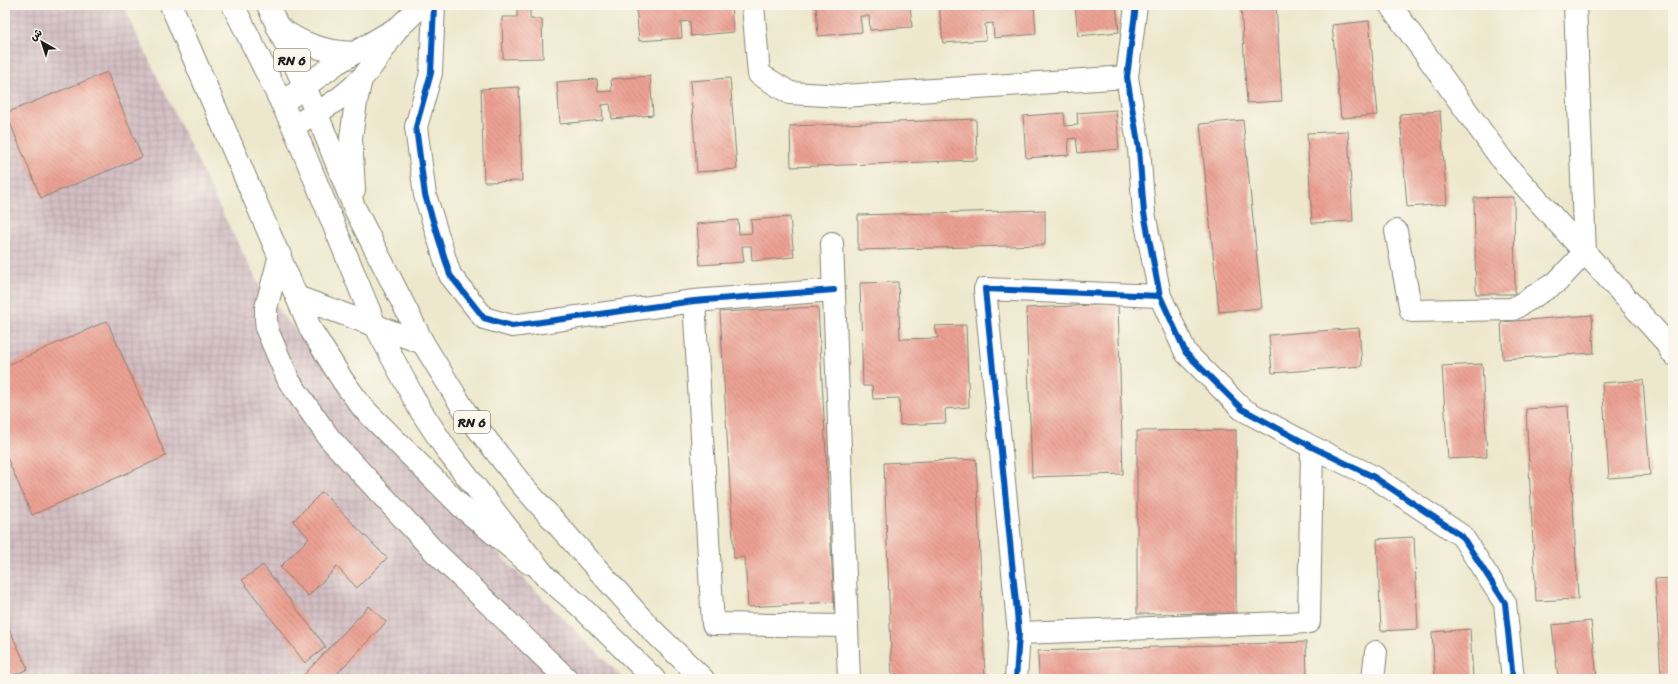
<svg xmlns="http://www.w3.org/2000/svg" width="1678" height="684" viewBox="0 0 1678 684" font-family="Sriracha,'Playpen Sans Arabic',sans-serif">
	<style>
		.industrial { fill: url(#industrial-grid) }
		.building { fill: url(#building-back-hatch) }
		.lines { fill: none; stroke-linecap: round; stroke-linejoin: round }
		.minor-casing { stroke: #848274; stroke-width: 24 }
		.tertiary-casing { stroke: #848274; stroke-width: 24 }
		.secondary-casing { stroke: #848274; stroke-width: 24 }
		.primary-casing { stroke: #848274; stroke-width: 24 }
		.minor { stroke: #fff; stroke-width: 22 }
		.tertiary { stroke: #fff; stroke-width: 22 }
		.secondary { stroke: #fff; stroke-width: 22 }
		.primary { stroke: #fff; stroke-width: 22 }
		.cycleway-casing { stroke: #fbf7ec; stroke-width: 8 }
		.cycleway { stroke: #0057b8; stroke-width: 6 }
		.labels { text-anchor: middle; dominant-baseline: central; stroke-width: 3.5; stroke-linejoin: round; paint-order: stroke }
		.shield { fill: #fbf7ec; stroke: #5f5e5a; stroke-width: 1 }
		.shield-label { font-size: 13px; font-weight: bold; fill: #1c1c1c }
	</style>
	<defs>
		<pattern id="industrial-grid" width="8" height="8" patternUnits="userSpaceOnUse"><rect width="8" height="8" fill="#d2bec3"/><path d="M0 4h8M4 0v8" fill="none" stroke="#b4a3a7"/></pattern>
		<pattern id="building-back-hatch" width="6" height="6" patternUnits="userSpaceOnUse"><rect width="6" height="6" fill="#eba093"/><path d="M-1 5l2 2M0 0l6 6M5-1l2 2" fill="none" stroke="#c9897e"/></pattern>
	</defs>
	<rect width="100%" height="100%" fill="#fbf7ec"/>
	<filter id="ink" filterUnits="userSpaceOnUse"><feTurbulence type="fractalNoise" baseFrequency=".025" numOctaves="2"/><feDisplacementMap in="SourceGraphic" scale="8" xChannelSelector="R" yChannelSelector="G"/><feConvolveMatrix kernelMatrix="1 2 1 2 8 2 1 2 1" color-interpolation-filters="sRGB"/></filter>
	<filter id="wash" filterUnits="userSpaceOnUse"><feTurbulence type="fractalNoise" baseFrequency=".012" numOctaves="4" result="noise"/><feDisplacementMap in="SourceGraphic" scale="16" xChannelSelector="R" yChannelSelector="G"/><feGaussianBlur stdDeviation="0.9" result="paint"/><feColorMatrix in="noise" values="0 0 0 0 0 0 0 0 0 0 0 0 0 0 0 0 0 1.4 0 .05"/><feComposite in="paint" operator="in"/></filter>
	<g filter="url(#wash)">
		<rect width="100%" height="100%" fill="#ede8cd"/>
		<path class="industrial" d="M 5,5 L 123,5 L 220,208 L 261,289 L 302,338 L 442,497 L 624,679 L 5,679 Z"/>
		<g id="blocks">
			<path class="building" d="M 501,5 L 530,5 L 530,19 L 542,19 L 543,58 L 503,59 L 502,17 L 517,17 L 517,8 L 501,9 Z
				M 636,5 L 677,5 L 678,9 L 692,8 L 691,5 L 731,5 L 733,32 L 691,36 L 690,21 L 681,22 L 682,38 L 639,41 Z
				M 816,5 L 910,5 L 912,27 L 870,30 L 869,16 L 860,16 L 862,32 L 818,36 Z
				M 939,5 L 981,5 L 981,11 L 995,10 L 994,5 L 1034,5 L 1036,34 L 994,38 L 993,23 L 985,24 L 986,40 L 943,43 Z
				M 1075,5 L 1116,5 L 1119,32 L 1078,36 Z
				M 1241,5 L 1276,5 L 1282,101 L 1247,103 Z
				M 1369,21 L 1378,115 L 1341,118 L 1332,25 Z
				M 107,72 L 142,157 L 41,198 L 6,113 Z
				M 650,76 L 653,115 L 612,119 L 610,104 L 602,105 L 603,120 L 560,124 L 557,82 L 597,79 L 598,92 L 612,91 L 611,79 Z
				M 730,78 L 737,169 L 697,172 L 690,81 Z
				M 519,87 L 522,181 L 484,182 L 481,89 Z
				M 1116,110 L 1119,149 L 1078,153 L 1076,138 L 1068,139 L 1069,155 L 1026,158 L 1023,116 L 1064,113 L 1065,126 L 1078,125 L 1077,113 Z
				M 1440,111 L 1447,204 L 1407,207 L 1400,114 Z
				M 976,119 L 977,160 L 791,167 L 790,126 Z
				M 1243,120 L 1262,308 L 1219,312 L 1200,124 Z
				M 1348,131 L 1353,221 L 1312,223 L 1307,133 Z
				M 1514,197 L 1515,294 L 1476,294 L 1474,198 Z
				M 1045,210 L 1045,245 L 858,250 L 858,215 Z
				M 790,217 L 794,257 L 752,261 L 751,246 L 742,246 L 744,262 L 700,265 L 697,224 L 738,220 L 739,234 L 752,233 L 751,220 Z
				M 898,282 L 900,339 L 938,338 L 935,326 L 966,325 L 969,407 L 945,409 L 946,423 L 900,425 L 899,398 L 873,399 L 872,386 L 863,386 L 860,283 Z
				M 1118,304 L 1123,474 L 1032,477 L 1026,308 Z
				M 818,307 L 834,602 L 748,607 L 745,557 L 734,558 L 720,312 Z
				M 1592,315 L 1594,353 L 1503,359 L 1501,322 Z
				M 107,321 L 166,456 L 32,515 L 5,453 L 5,366 Z
				M 1359,328 L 1362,366 L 1272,373 L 1269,335 Z
				M 1482,364 L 1487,457 L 1448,459 L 1442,366 Z
				M 1643,380 L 1650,475 L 1609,478 L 1602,383 Z
				M 1568,406 L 1578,599 L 1536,601 L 1526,409 Z
				M 1236,430 L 1236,613 L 1137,614 L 1137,431 Z
				M 976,459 L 985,679 L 892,679 L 884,463 Z
				M 322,492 L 387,558 L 357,588 L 337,567 L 308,596 L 280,567 L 309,538 L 293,521 Z
				M 1414,537 L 1418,629 L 1381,631 L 1377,539 Z
				M 263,565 L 326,647 L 305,663 L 242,580 Z
				M 1673,578 L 1673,674 L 1661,675 L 1655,579 Z
				M 369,606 L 386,622 L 332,679 L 300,679 Z
				M 5,620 L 28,669 L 6,679 L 5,679 Z
				M 1591,621 L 1597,679 L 1558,679 L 1552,625 Z
				M 1470,629 L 1473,679 L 1435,679 L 1432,632 Z
				M 1306,642 L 1307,679 L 1039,679 L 1038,651 Z"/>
		</g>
	</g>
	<g filter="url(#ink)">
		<use href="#blocks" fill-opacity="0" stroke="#848274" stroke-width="1"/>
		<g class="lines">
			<g class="minor-casing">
				<path id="minor" d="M 434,5 L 431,73 L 416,127 L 425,195 L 450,275 L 484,318 L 512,326 L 694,301 L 834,290
					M 753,5 L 759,74 L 790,93 L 843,96 L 1127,77
					M 1136,5 L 1127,77 L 1139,149 L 1144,213 L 1160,296 L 1186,353 L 1242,409 L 1312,447 L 1374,477 L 1462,536 L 1505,603 L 1513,679
					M 1396,231 L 1411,311 L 1513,309 L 1557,282 L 1585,252 L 1575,5
					M 832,243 L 849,679
					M 280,255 L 266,308 L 266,319 L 267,330 L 289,381 L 330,439 L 433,550 L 567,679
					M 694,301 L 713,624 L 846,626
					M 1019,633 L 1309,622 L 1312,447
					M 1016,679 L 1019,633 L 985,289 L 1160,296
					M 1373,679 L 1376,652"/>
			</g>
			<g class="tertiary-casing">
				<path id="tertiary" d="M 1390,5 L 1505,164 L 1664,340 L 1673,354
					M 282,103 L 337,63 L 399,27 L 422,5
					M 293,126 C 317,113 341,100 360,80 C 373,67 384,48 395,32"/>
			</g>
			<g class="secondary-casing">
				<path id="secondary" d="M 171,5 L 311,330 L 343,381 L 363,408 L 461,506 L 529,563
					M 297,297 L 423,343"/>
			</g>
			<g class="primary-casing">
				<path id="primary" d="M 233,5 L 293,126 L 375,325 L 419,408 L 448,452 L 545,576 L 580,606 L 654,679
					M 268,5 L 317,114 L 355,209 L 423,343 L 468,416 L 522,485 L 651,629 L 703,679
					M 277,26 C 301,44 324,52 354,53
					M 354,190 L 351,138 L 356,102 L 361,79"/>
			</g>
			<use href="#minor" class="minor"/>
			<use href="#tertiary" class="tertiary"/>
			<use href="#secondary" class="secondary"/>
			<use href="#primary" class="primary"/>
			<g class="cycleway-casing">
				<path id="cycleway" d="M 434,5 L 431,73 L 416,127 L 425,195 L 450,275 L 484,318 L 512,326 L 694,301 L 834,290
					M 1136,5 L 1127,77 L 1139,149 L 1144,213 L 1160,296 L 1186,353 L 1242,409 L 1312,447 L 1374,477 L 1462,536 L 1505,603 L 1513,679
					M 1016,679 L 1019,633 L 985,289 L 1160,296"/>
			</g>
			<use href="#cycleway" class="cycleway"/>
		</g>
	</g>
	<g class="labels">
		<g class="shield">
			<rect x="274" y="49" width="36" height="22" rx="3"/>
			<rect x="454" y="411" width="36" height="22" rx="3"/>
		</g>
		<g class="shield-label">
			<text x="292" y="60">RN 6</text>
			<text x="472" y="422">RN 6</text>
		</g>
	</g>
	<rect width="1678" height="684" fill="none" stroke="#fbf7ec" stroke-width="20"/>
	<g transform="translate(42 42) rotate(321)" stroke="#fbf7ec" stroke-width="3" paint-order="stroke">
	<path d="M0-3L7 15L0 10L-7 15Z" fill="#1c1c1c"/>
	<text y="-6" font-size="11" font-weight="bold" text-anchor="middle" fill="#1c1c1c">ش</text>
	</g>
</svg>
